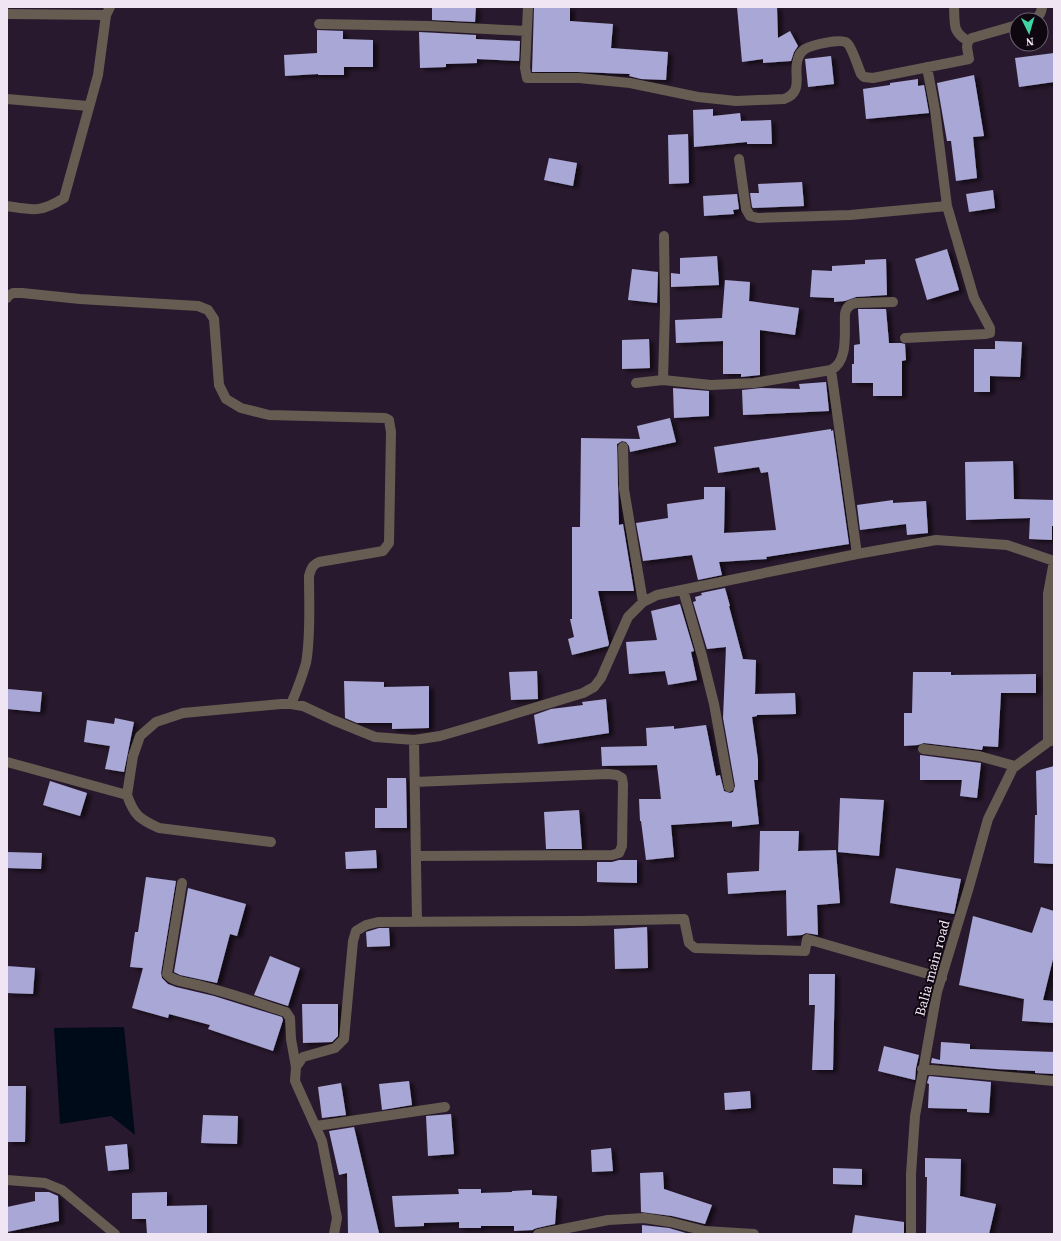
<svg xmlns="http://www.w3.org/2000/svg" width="1061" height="1241" viewBox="0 0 1061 1241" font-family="'Source Serif 4',serif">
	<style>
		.water { fill: #000b1a }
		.building { fill: #a8a7d5; filter: url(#shadow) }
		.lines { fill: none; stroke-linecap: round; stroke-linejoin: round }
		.lane { stroke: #665c52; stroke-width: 10 }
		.street { stroke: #665c52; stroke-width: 10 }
		.labels { text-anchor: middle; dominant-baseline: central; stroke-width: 4; stroke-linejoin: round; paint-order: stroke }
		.street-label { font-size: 14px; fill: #f0e5f3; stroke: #0e0710 }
	</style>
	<defs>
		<filter id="shadow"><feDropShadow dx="4.5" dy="2.5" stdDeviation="2" flood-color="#0009"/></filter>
	</defs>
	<rect width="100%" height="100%" fill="#29192e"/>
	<path class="water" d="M 124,1027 L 135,1135 L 111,1116 L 60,1124 L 54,1028 Z"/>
	<path class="building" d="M 432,7 L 476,7 L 475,22 L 432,20 Z
		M 534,7 L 570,7 L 570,21 L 613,24 L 611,48 L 668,52 L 666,80 L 641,79 L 629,76 L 630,74 L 579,72 L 532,72 Z
		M 737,7 L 777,7 L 778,38 L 790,31 L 798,46 L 794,52 L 791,61 L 763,63 L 763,59 L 742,62 Z
		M 317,30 L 343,31 L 343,39 L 373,40 L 373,67 L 344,67 L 344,75 L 318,75 L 318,74 L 285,76 L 284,55 L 317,53 Z
		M 419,32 L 476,35 L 476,39 L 520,41 L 519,61 L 477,59 L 477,63 L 446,64 L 446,67 L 420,68 Z
		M 1054,53 L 1054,82 L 1019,87 L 1015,58 Z
		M 831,56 L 834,84 L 808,87 L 805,59 Z
		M 974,75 L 984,136 L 973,137 L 977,178 L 956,181 L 951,141 L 947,141 L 937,83 Z
		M 918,79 L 918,86 L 924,85 L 929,113 L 866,119 L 863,89 L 890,85 L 890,83 Z
		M 713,109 L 713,116 L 740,113 L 741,121 L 771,120 L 772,144 L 747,144 L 747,142 L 694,147 L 693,110 Z
		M 688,134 L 689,183 L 669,184 L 668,135 Z
		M 549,158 L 577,163 L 573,186 L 544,180 Z
		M 802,182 L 804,206 L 753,208 L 752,207 L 750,193 L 759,193 L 758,184 Z
		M 993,190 L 995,208 L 969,212 L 966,194 Z
		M 737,194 L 739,209 L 733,210 L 734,214 L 704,216 L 703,196 Z
		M 947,249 L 959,290 L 927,300 L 915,259 Z
		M 717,256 L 719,285 L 671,287 L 671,273 L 680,274 L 680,258 Z
		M 886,259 L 887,295 L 856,297 L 845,301 L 834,302 L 834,298 L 810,297 L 812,270 L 832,271 L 832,266 L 865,264 L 865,260 Z
		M 632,269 L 658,272 L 657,303 L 628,300 Z
		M 725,280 L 750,282 L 749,301 L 799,308 L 795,335 L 760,330 L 760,375 L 741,377 L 741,374 L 723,374 L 723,341 L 676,343 L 675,320 L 722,318 Z
		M 858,309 L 886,309 L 889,343 L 901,343 L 905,344 L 906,360 L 902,361 L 902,396 L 873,396 L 873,383 L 852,383 L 852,364 L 854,364 L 854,345 L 860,344 Z
		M 649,339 L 650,368 L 622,369 L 622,340 Z
		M 995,341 L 1022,342 L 1020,377 L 990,376 L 990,392 L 974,392 L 974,349 L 995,349 Z
		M 826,382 L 829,411 L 743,415 L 742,390 L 761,388 L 800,389 L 799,384 Z
		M 673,388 L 709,391 L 709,416 L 674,418 Z
		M 670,418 L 676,442 L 630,452 L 629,446 L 626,442 L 622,441 L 617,444 L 619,525 L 623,524 L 634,591 L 598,591 L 609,644 L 608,646 L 572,655 L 568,639 L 574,637 L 570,619 L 572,619 L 572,527 L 580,527 L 581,438 L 640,439 L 637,426 Z
		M 831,429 L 831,431 L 833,430 L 849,544 L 766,557 L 767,559 L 719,562 L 722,575 L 698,580 L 692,555 L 643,561 L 636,523 L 668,518 L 667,504 L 704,499 L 704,487 L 725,487 L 724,533 L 776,530 L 768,472 L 761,473 L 759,467 L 718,473 L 714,447 Z
		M 1013,461 L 1014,499 L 1054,500 L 1054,526 L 1052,526 L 1052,540 L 1029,539 L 1030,518 L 966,520 L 965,462 Z
		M 893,500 L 893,503 L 926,501 L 928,533 L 907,535 L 906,524 L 860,530 L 857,505 Z
		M 725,588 L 730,606 L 729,606 L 743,659 L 756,660 L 755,694 L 795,693 L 796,714 L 757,715 L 757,716 L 752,717 L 758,760 L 758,780 L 754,780 L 759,824 L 732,827 L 732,821 L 671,825 L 674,857 L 646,860 L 641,821 L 640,821 L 639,799 L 661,799 L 657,765 L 602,766 L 601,747 L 647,746 L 646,728 L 674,726 L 674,729 L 706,725 L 716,776 L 720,775 L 724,791 L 730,793 L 733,792 L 735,786 L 723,718 L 726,647 L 707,649 L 693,602 L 696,601 L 695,597 L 702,595 L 701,593 Z
		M 680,604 L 694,651 L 691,652 L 697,680 L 668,685 L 665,671 L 629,674 L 626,642 L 657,640 L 651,611 Z
		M 537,671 L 538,699 L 511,700 L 509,672 Z
		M 913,672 L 951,672 L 951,675 L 1036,674 L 1036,693 L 1001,693 L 998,747 L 983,746 L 982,750 L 924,743 L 918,745 L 904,746 L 904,713 L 912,713 Z
		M 344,681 L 384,682 L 384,687 L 429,686 L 429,728 L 392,729 L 392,723 L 357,723 L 345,718 Z
		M 8,689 L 42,692 L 40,712 L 7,709 Z
		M 606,699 L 609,733 L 538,744 L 534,715 L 551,709 L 583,705 L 582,702 Z
		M 115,718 L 134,722 L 124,772 L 105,769 L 110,746 L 84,742 L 87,720 L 114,724 Z
		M 920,755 L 981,763 L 977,798 L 960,796 L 962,780 L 920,780 Z
		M 1054,766 L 1054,864 L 1034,863 L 1035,815 L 1037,815 L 1036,771 Z
		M 387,778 L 406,778 L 407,828 L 375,828 L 375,808 L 387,808 Z
		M 50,781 L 87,793 L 80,816 L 43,805 Z
		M 840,798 L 884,800 L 879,856 L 838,852 Z
		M 579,810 L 582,849 L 546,849 L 544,812 Z
		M 760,831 L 799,831 L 798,851 L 836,850 L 840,903 L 817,905 L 818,935 L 806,933 L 802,935 L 787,936 L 786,890 L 728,894 L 727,873 L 759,871 Z
		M 376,850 L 377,868 L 346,869 L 345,852 Z
		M 7,852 L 42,853 L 41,869 L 7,868 Z
		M 619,860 L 637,860 L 637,883 L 597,882 L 597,862 L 612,862 Z
		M 896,868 L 961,879 L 954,914 L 890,903 Z
		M 146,877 L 176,881 L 161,973 L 162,978 L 168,984 L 176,987 L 214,996 L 282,1017 L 283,1020 L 273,1051 L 208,1029 L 210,1025 L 169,1014 L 168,1018 L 132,1008 L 143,968 L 130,967 L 135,932 L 138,932 Z
		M 188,888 L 246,904 L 237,936 L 230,934 L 217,983 L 180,975 L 174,972 Z
		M 1041,907 L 1054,911 L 1054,955 L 1043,1000 L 1054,1001 L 1054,1023 L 1022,1021 L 1024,999 L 959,985 L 973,916 L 1032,933 Z
		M 647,927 L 648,968 L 615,969 L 614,929 Z
		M 379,928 L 389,928 L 390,946 L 367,947 L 366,932 Z
		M 270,956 L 300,968 L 288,1006 L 254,995 Z
		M 7,966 L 35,968 L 33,994 L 7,993 Z
		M 809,974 L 835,974 L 833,1070 L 812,1070 L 815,1005 L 809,1005 Z
		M 302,1004 L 338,1004 L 338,1036 L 332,1042 L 303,1043 Z
		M 941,1042 L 970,1044 L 970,1049 L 1054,1052 L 1054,1074 L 1035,1073 L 1035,1071 L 996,1069 L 931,1063 L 932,1058 L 940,1060 Z
		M 884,1046 L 919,1055 L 916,1068 L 915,1080 L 878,1071 Z
		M 929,1076 L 991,1082 L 989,1113 L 967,1112 L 967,1109 L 928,1108 L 929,1084 L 927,1083 Z
		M 409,1081 L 412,1105 L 382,1110 L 379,1084 Z
		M 341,1083 L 346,1115 L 322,1118 L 318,1087 Z
		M 7,1086 L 26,1086 L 25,1142 L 7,1142 Z
		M 750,1091 L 751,1108 L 725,1110 L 724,1093 Z
		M 451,1114 L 454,1154 L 428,1156 L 426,1116 Z
		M 203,1115 L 238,1116 L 237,1144 L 201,1143 Z
		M 354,1127 L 379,1233 L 348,1233 L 347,1173 L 339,1175 L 329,1131 Z
		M 127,1144 L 129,1169 L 108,1171 L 105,1146 Z
		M 611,1148 L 613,1171 L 592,1172 L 591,1150 Z
		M 925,1158 L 961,1159 L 960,1196 L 996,1204 L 989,1234 L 926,1234 L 927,1177 L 925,1177 Z
		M 833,1168 L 862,1169 L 862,1185 L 833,1184 Z
		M 663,1172 L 664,1189 L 712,1205 L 705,1224 L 672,1216 L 641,1212 L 640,1173 Z
		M 458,1189 L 481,1189 L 481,1193 L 512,1192 L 512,1191 L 532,1190 L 532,1195 L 557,1196 L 555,1224 L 537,1228 L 534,1229 L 533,1230 L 514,1231 L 514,1226 L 481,1226 L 481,1228 L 459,1228 L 459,1222 L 424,1223 L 424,1226 L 395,1227 L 392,1196 L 459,1194 Z
		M 35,1192 L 49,1192 L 58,1196 L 59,1221 L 7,1232 L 7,1207 L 35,1201 Z
		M 167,1192 L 167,1206 L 207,1205 L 207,1234 L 147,1234 L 146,1219 L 132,1219 L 132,1193 Z
		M 855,1215 L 904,1222 L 904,1234 L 852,1234 Z
		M 642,1225 L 669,1228 L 689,1234 L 642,1234 Z"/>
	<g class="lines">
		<path class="lane" d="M 7,14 L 106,15
			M 7,99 L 88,106"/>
		<path class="street" d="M 528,7 L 525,68 L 527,78 L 579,78 L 630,83 L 698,97 L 736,101 L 784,99 C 806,91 791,72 799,56 C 800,53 802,51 805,49 C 812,45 841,38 847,43 C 852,47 858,67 861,74 L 864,77 L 873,78 L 969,59 L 967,47 L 968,41 L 972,38 L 1017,25
			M 954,7 C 955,24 952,32 968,41
			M 1032,20 C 1039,17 1041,14 1042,7
			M 319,24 L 429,26 L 526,31
			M 739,159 L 746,209 L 750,216 L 758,218 L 850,215 L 947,206
			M 7,206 C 33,210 40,213 64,198 L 98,75 L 106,15 L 110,7
			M 7,298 L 8,296 L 13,293 L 22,293 L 80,299 L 198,306 L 208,310 L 214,319 L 219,385 L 226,399 L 241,408 L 269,415 L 385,418 L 389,420 L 391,432 L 389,543 L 383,551 L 319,562 C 312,565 311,569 309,576 C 309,603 311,636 306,663 C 302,677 297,690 291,704
			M 905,338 L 986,334 L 990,333 L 990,328 L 974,298 L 947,206 L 935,110 L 927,67
			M 831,370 L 857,554
			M 663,380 L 665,309 L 664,236
			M 636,383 L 663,380 L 711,385 L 754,383 L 831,370 C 849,361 844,332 845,314 C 846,308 849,304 856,303 L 893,302
			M 623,447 L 624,489 L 643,602
			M 683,590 L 702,656 L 714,704 L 729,787
			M 414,740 L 417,922
			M 923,749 L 979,756 L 1015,766
			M 7,762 L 127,795 L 133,756 L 140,736 L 156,722 L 183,713 L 281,704 L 291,704 L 303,706 L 333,720 L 375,737 L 414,740 L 440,736 L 471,727 L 583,693 L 594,687 L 601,678 L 628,617 L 643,602 L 657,595 L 857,554 L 936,540 L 1007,545 L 1054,561 L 1048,594 L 1048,742
			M 415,782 L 608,774 L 617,775 L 622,778 L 623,784 L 622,846 L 619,853 L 612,855 L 416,856
			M 127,795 C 134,815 139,819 159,828 L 271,842
			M 182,883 L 167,974 C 172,981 184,982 193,984 C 224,991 255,1002 286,1012 L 290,1018 L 291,1039 L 296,1067
			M 922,1069 L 1054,1081
			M 316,1126 L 445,1107
			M 7,1180 L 45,1183 L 62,1190 L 115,1234
			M 334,1234 L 337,1218 L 322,1141 L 295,1081 L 296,1067 L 303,1057 L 335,1048 L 344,1039 L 353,941 L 356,931 L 366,925 L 378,922 L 581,921 L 684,919 L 689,943 L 695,948 L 805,951 L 807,939 L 942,978
			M 538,1234 L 608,1220 L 644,1218 L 670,1222 L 705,1231 L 754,1234
			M 911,1234 L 911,1174 L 915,1116 L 937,992 L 969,887 L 988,819 L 1013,768 L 1048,742 L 1054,740"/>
	</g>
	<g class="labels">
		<g class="street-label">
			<text transform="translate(932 968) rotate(-75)">Balia main road</text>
		</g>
	</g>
	<rect width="1061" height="1241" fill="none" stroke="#f0e5f3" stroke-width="16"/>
	<g transform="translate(1029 32) rotate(175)"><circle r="19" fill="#0e0710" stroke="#68606b"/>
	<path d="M0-3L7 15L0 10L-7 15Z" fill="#3fd4a2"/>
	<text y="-6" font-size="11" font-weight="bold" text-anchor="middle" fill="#f0e5f3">N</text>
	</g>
</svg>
